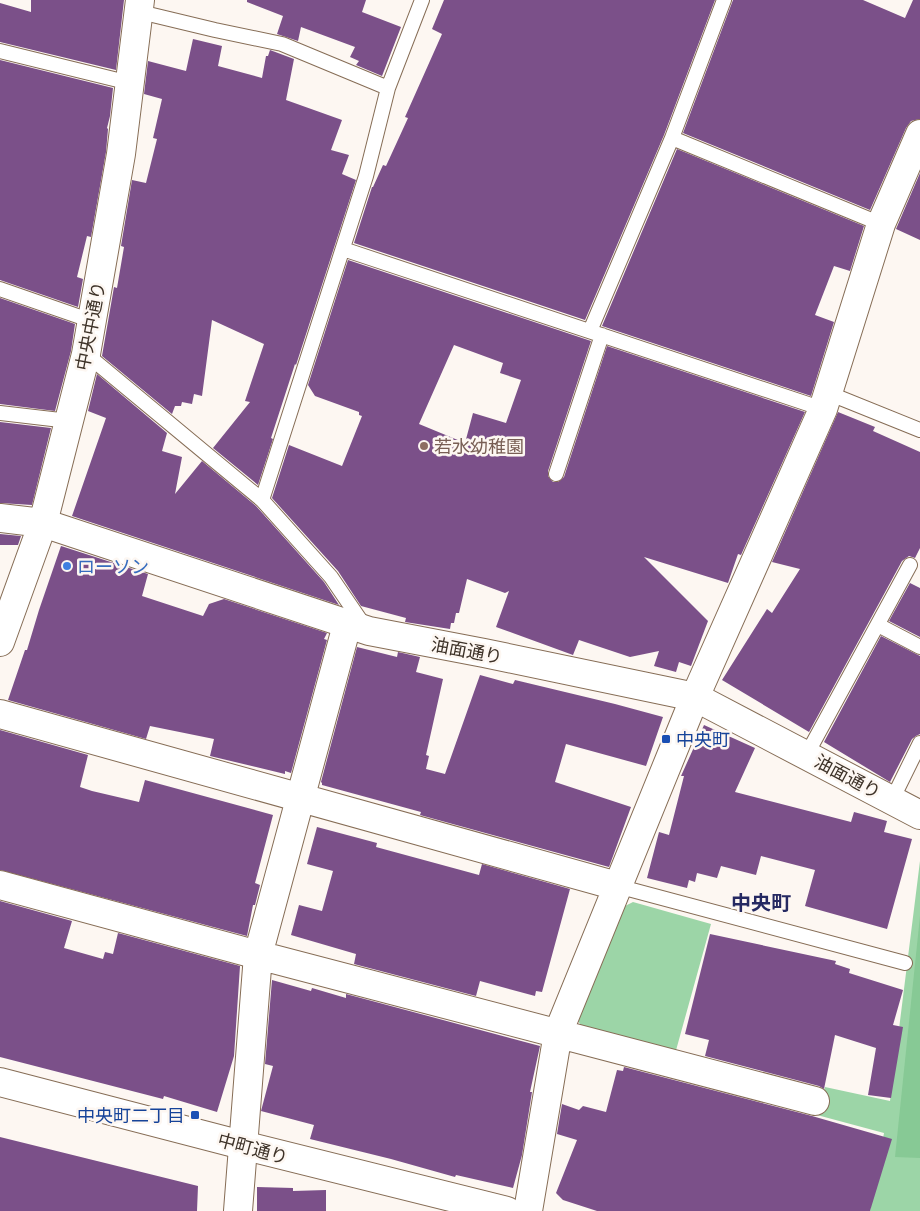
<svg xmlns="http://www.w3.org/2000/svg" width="920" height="1211" viewBox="0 0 920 1211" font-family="'Golos Text','Noto Sans JP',sans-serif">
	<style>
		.green { fill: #9cd5a7 }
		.forest { fill: #87c995 }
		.building { fill: #7b5089; fill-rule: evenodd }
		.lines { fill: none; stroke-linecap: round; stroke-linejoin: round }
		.service-casing { stroke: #866d56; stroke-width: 16 }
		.minor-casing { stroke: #866d56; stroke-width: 30 }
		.tertiary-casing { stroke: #866d56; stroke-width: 30 }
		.service { stroke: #fff; stroke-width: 14 }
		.minor { stroke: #fff; stroke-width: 28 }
		.tertiary { stroke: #fff; stroke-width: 28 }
		.education-dot { fill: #8d6e63; stroke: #fdf7f2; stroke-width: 2 }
		.shop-dot { fill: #3f7fe0; stroke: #fdf7f2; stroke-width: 2 }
		.transit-dot { fill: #1a4fb4; stroke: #fdf7f2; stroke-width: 2 }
		.labels { text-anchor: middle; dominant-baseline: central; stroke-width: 5; stroke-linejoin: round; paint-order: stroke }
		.street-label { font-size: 18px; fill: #3d3228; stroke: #fdf7f2 }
		.education-label { font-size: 18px; fill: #785e54; stroke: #fdf7f2; text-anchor: start }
		.shop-label { font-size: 18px; fill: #366cbe; stroke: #fdf7f2; text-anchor: start }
		.transit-label { font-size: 18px; fill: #164399; stroke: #fdf7f2; text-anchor: start }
		.quarter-label { font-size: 20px; font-weight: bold; fill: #252962; stroke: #fdf7f2 }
	</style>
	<rect width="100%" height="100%" fill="#fdf7f2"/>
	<path class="green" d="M 920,861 L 920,1211 L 870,1211 L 884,1133 L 817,1115 L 825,1087 L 890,1101 Z
		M 633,902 L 711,924 L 675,1054 L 583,1029 L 577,1019 L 619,909 Z"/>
	<path class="forest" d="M 920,916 L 920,1158 L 895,1157 Z"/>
	<path class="building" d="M 31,0 L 124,0 L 116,70 L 0,42 L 0,3 L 31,12 Z
		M 247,0 L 366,0 L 362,12 L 401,27 L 382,76 L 356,65 L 359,61 L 350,57 L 355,47 L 301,27 L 298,41 L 277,34 L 283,16 L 247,2 Z
		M 444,0 L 715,0 L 664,135 L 585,320 L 354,243 L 372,187 L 373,187 L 383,165 L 386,166 L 408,118 L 405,117 L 442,34 L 432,29 Z
		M 733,0 L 863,0 L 905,18 L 913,0 L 920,0 L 920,119 L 911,121 L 906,128 L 870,210 L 683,133 Z
		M 193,39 L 222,46 L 218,66 L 262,78 L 266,56 L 268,56 L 270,50 L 294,59 L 286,100 L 342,120 L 331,150 L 349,155 L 342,174 L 356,180 L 296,365 L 295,364 L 271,438 L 273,439 L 258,485 L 213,448 L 250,402 L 245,401 L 264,344 L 212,320 L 202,396 L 194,394 L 192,404 L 182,402 L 181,406 L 175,406 L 172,414 L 102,356 L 114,287 L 117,288 L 124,247 L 121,246 L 132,180 L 146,183 L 157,139 L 153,138 L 162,99 L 144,94 L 148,61 L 186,71 Z
		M 0,60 L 113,88 L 110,116 L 107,128 L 108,129 L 106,152 L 91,237 L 87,236 L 77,277 L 83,279 L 78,307 L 0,280 Z
		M 677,149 L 864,226 L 850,271 L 834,266 L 815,315 L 834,322 L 811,396 L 602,326 Z
		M 920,173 L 920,240 L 896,229 Z
		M 348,260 L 591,341 L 548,471 L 548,476 L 553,482 L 558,482 L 564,477 L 607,346 L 805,412 L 741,555 L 738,554 L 728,583 L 644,557 L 708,621 L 691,666 L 679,662 L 676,672 L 654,666 L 659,651 L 630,657 L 579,640 L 573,655 L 496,627 L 509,591 L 505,593 L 467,579 L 459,613 L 456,613 L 454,623 L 451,623 L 450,629 L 405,622 L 406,618 L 361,606 L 338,571 L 272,498 L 289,445 L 342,466 L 362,416 L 359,415 L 359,412 L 315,396 L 308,385 ZM 454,345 L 503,363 L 500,373 L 521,380 L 506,423 L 473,413 L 465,443 L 419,424 Z
		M 0,298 L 75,324 L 71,351 L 55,411 L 0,404 Z
		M 97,374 L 167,433 L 162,451 L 182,457 L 175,494 L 202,461 L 256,506 L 324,582 L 339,605 L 72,516 L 106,418 L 88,411 Z
		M 838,412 L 875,427 L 873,431 L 920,452 L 920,548 L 915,558 L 909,556 L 902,561 L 809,732 L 722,680 L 767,609 L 772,613 L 800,569 L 772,562 Z
		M 0,422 L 51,428 L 32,505 L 0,503 Z
		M 0,534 L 21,536 L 18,545 L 0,545 Z
		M 61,546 L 148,574 L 142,596 L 203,616 L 209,604 L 224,599 L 327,633 L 324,639 L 327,640 L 291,773 L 285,771 L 285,774 L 210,756 L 214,739 L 150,726 L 146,739 L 8,700 L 25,650 L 27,650 L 39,610 Z
		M 910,583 L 920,588 L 920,637 L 889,621 Z
		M 881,636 L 920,656 L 920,734 L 916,736 L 912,739 L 890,782 L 824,742 Z
		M 357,647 L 397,657 L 398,652 L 420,657 L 416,672 L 443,679 L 426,755 L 429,756 L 426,769 L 445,774 L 480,675 L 513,684 L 515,680 L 615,704 L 663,717 L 646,766 L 566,744 L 555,782 L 631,807 L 609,867 L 420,815 L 421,812 L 322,785 L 322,783 L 321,782 Z
		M 704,725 L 755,748 L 735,792 L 851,822 L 854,812 L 887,821 L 884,832 L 912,839 L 887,929 L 805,906 L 815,870 L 761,856 L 756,875 L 721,866 L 717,878 L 697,873 L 695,882 L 689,880 L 687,888 L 647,878 L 659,832 L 669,835 L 684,776 L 681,776 Z
		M 0,730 L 88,755 L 80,787 L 92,791 L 139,802 L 145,780 L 273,815 L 255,883 L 260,885 L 255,905 L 253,905 L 247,936 L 0,870 Z
		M 317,827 L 377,843 L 376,847 L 479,875 L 482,864 L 570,889 L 542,992 L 536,991 L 535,996 L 480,981 L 476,996 L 354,964 L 356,954 L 291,935 L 299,905 L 322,911 L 333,871 L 307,864 Z
		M 0,901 L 72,921 L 64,948 L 103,959 L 105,952 L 113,954 L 118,933 L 240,966 L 234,1056 L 217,1112 L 164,1096 L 163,1099 L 0,1057 Z
		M 710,934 L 836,961 L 835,964 L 850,969 L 849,973 L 903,990 L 893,1025 L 903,1027 L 891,1098 L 868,1095 L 876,1048 L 835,1035 L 824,1089 L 819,1086 L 705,1056 L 709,1040 L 685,1034 Z
		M 272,980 L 311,991 L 312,988 L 346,998 L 346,994 L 540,1046 L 530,1092 L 532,1092 L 522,1155 L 513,1188 L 456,1175 L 455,1177 L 391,1159 L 310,1139 L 314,1125 L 261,1111 L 273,1066 L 265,1064 Z
		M 624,1067 L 812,1116 L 892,1139 L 870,1211 L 597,1211 L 563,1200 L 556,1193 L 577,1140 L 557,1134 L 562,1104 L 579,1110 L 583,1106 L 606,1112 L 617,1070 L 623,1071 Z
		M 0,1137 L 198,1186 L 197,1211 L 0,1211 Z
		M 257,1187 L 293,1188 L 293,1191 L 326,1190 L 326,1211 L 257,1211 Z"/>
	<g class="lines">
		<g class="service-casing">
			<path id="service" d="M 140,12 L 215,30 L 282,44 L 388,88
				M 0,51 L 130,83
				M 672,138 L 881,224
				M 343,249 L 823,409
				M 0,289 L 92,321
				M 590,331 L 672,138 L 724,0
				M 86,354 L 262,500 L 331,577 L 365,627
				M 828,393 L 920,430
				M 0,413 L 69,421
				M 556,474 L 602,335
				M 262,500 L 366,176 L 388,88 L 422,0
				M 878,625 L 920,647
				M 807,754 L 910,565
				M 892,800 L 920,743
				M 617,886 L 905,963"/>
		</g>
		<g class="minor-casing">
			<path id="minor" d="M 0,518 L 43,523
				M 0,642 L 43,523 L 86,354 L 121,154 L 140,0
				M 0,714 L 617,886
				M 0,885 L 258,955 L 815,1101
				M 238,1211 L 258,955 L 347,625
				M 528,1211 L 558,1033 L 695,697 L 823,409 L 881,224 L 920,134"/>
		</g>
		<g class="tertiary-casing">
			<path id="tertiary" d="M 43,523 L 369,631 L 484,653 L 695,697 L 920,815
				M 0,1082 L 242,1145 L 507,1211"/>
		</g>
		<use href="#service" class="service"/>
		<use href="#minor" class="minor"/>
		<use href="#tertiary" class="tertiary"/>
	</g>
	<circle class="education-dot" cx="424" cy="446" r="5"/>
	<circle class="shop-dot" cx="67" cy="566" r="5"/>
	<g class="transit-dot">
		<rect x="661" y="734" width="10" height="10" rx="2.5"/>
		<rect x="190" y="1110" width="10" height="10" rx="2.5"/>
	</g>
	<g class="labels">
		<g class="street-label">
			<text transform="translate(90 326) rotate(-79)">中央中通り</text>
			<text transform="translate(467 650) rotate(11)">油面通り</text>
			<text transform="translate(848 776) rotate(28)">油面通り</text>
			<text transform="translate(253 1148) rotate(15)">中町通り</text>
		</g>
		<g class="education-label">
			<text x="434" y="446">若水幼稚園</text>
		</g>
		<g class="shop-label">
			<text x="77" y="566">ローソン</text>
		</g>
		<g class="transit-label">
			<text x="676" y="739">中央町</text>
			<text x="185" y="1115" text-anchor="end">中央町二丁目</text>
		</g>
		<g class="quarter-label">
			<text x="761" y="902">中央町</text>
		</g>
	</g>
</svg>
